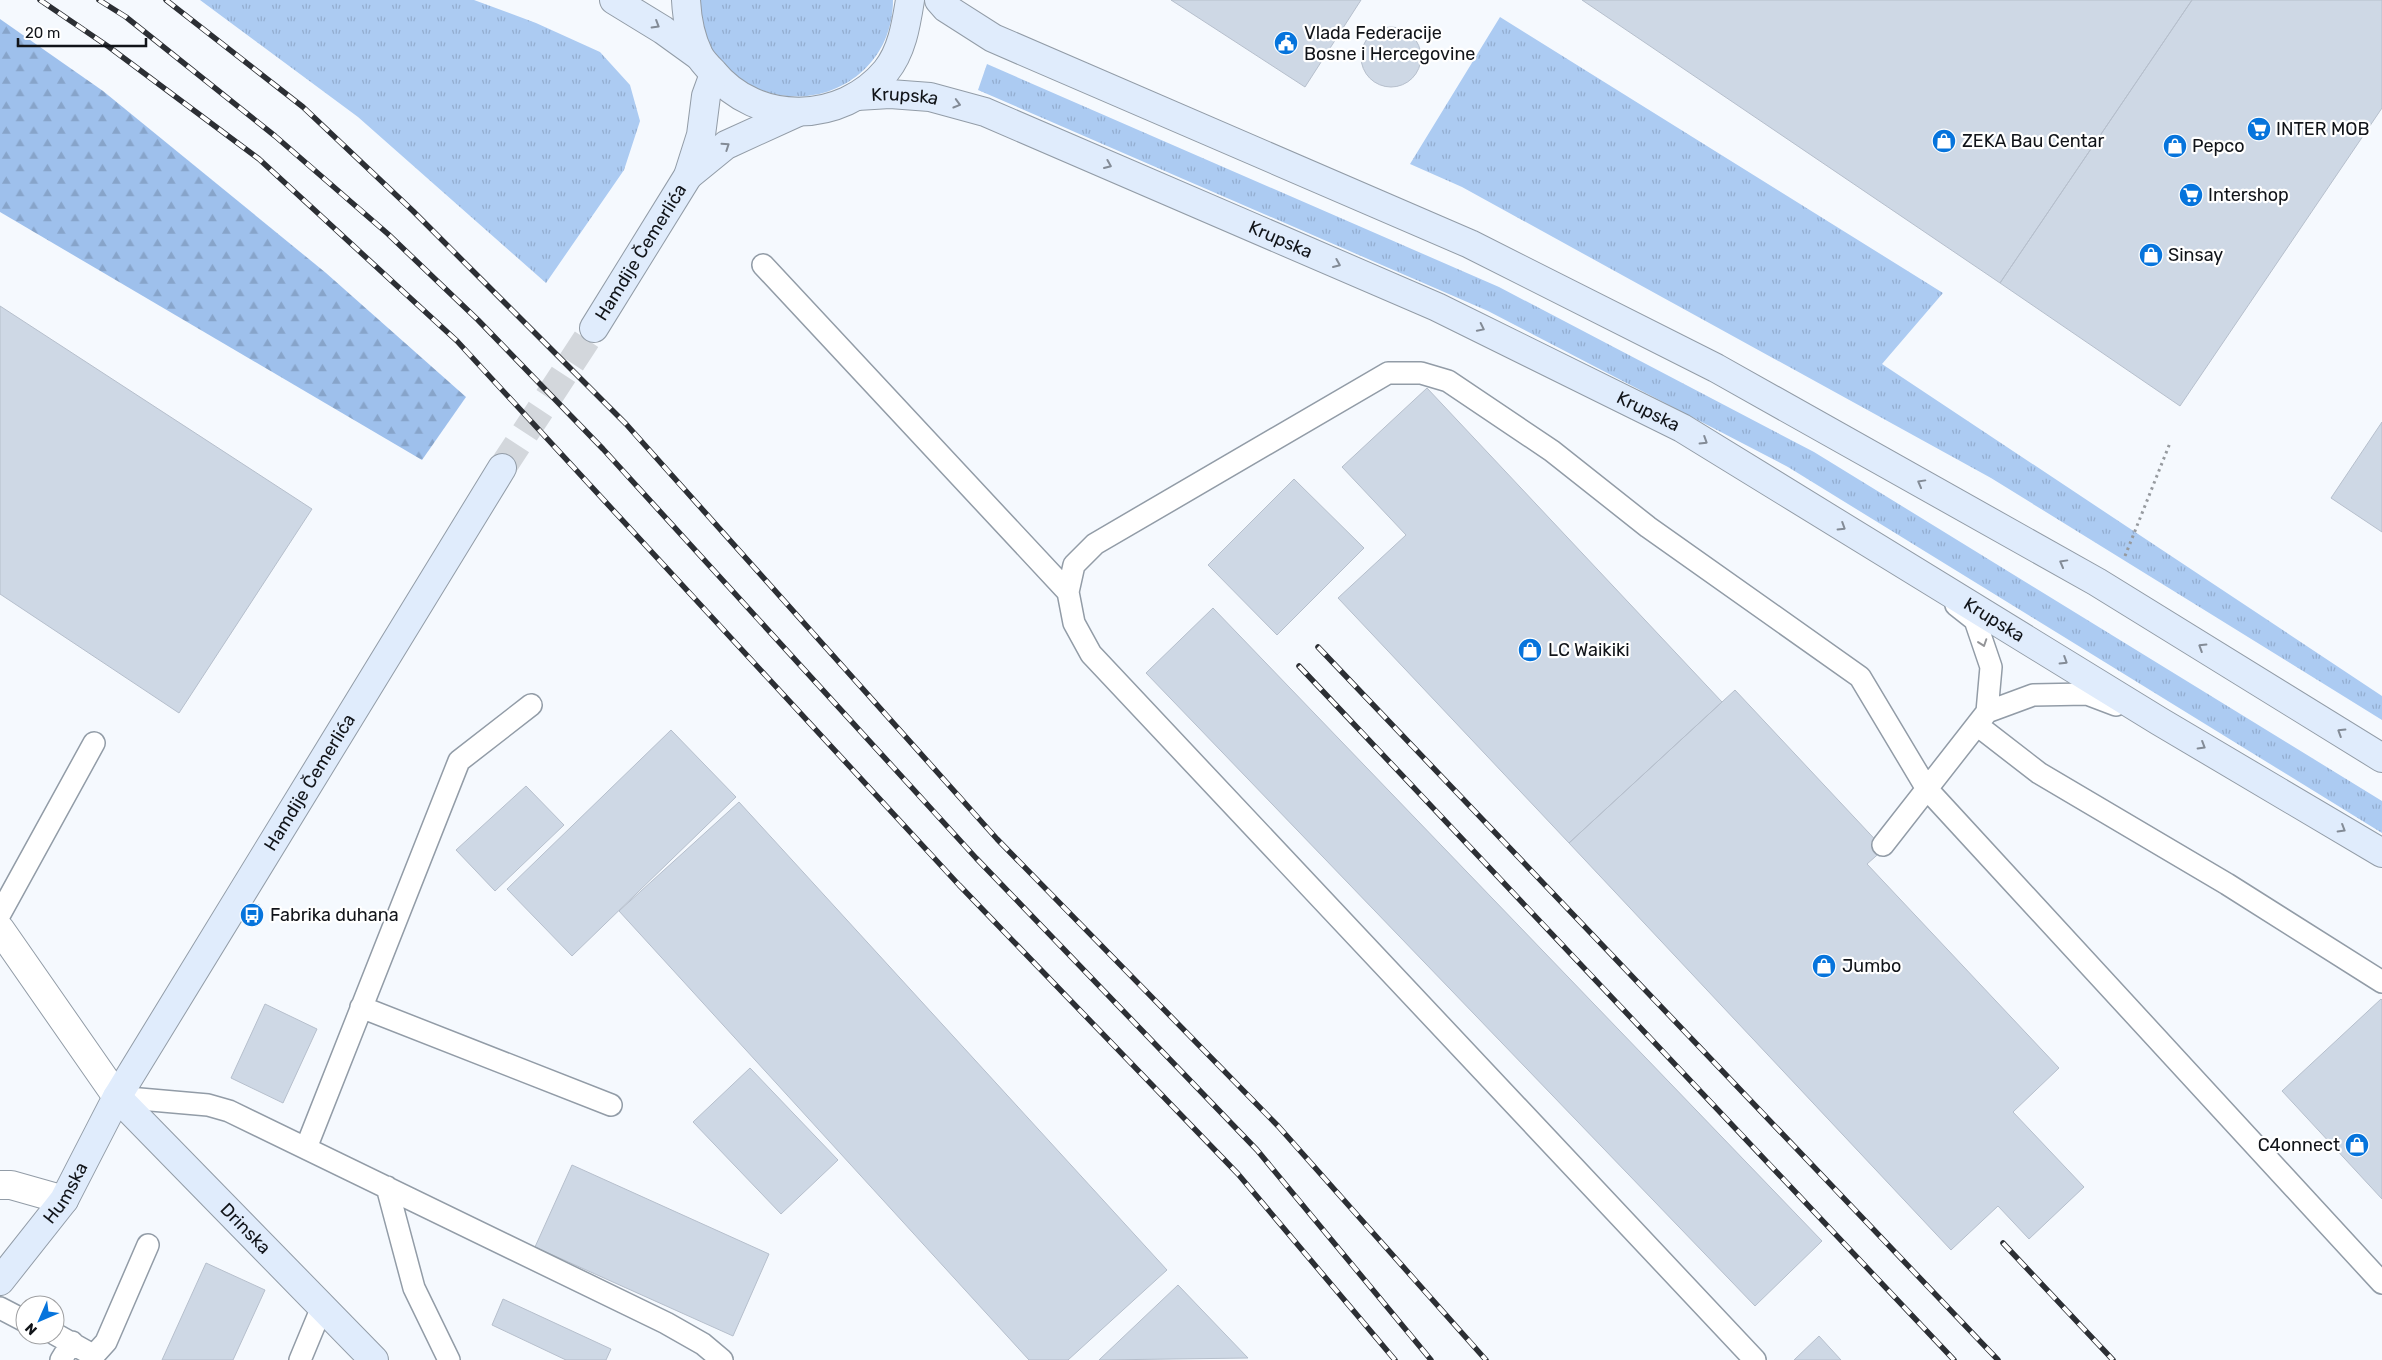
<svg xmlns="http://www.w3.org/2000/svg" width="2382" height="1360" viewBox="0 0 2382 1360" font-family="Rubik,sans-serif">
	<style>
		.grass { fill: url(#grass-tufts) }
		.forest { fill: url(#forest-firs) }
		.building { fill: #ced8e5; stroke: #b6bfcc }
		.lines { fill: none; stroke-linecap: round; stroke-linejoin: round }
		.secondary-tunnel { stroke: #d3d7dc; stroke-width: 28; stroke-dasharray: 28 14; stroke-linecap: butt }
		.lane-casing { stroke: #929ca7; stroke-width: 24 }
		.street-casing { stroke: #929ca7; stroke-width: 30 }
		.secondary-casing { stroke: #929ca7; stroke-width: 30 }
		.path { stroke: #969a9f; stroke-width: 3; stroke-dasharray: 2.5 4; stroke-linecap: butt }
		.lane { stroke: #fff; stroke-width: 21 }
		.street { stroke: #fff; stroke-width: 28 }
		.secondary { stroke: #e0ecfc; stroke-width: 28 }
		.rail-casing { stroke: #2c2f34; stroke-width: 5.5 }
		.rail { stroke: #fff; stroke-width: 4; stroke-dasharray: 11; stroke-linecap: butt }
		.oneway { stroke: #838b96 }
		.oneway2 { stroke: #949598 }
		.labels { text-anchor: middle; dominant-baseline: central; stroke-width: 4.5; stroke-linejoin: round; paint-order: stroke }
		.poi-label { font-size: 18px; fill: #111419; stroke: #fff; text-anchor: start }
		.street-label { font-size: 18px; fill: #111419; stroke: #fff }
	</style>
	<defs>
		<pattern id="grass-tufts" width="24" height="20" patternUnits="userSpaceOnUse" patternTransform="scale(1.25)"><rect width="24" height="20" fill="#accbf2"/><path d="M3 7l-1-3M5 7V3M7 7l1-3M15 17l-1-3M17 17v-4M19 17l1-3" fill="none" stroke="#93adcf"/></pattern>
		<pattern id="forest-firs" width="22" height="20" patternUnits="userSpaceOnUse" patternTransform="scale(1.25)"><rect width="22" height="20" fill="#9ec0ec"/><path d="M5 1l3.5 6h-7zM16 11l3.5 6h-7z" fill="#87a4ca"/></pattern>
	</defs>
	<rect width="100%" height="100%" fill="#f5f9fe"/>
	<path class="grass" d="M 200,0 L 474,0 L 536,23 L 600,52 L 630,85 L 640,121 L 624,170 L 546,283 L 358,117 Z
		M 697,0 L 893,0 C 893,88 789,128 727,68 C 717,59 707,44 702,30 C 699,21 699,10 697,0 Z
		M 1500,17 L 1943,293 L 1882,364 L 2382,696 L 2382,720 L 1991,478 L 1462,187 L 1410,164 Z
		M 987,64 L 1499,287 L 1814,452 L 2382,801 L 2382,833 L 1788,467 L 1488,311 L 978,90 Z"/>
	<path class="forest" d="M 0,19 L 103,91 L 326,273 L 466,397 L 422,460 L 0,212 Z"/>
	<path class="building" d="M 1171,0 L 1361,0 L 1305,87 Z
		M 1582,0 L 2192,0 L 2000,283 Z
		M 2192,0 L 2382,0 L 2382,108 L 2180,406 L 2000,283 Z
		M1361 57a30 30 0 1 1 60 0a30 30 0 1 1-60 0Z
		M 0,306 L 312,509 L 179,713 L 0,594 Z
		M 1427,388 L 1722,702 L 1569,843 L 1338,598 L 1406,535 L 1342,467 Z
		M 2382,422 L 2382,532 L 2331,498 Z
		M 1294,479 L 1364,548 L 1277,635 L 1208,565 Z
		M 1213,608 L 1822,1241 L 1755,1306 L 1146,673 Z
		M 1735,690 L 1884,849 L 1867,864 L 2059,1068 L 2013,1112 L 2084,1187 L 2029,1239 L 1998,1206 L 1951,1250 L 1569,843 Z
		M 671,730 L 736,797 L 572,956 L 507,889 Z
		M 526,786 L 564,825 L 495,891 L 456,850 Z
		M 739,802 L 1167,1270 L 1068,1360 L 1029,1360 L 619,911 Z
		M 2381,999 L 2382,1000 L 2382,1199 L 2282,1091 Z
		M 265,1004 L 317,1029 L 283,1103 L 231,1078 Z
		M 750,1068 L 838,1160 L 781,1214 L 693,1122 Z
		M 572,1165 L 769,1254 L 733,1336 L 535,1247 Z
		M 206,1263 L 265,1290 L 233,1360 L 162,1360 Z
		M 1178,1285 L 1248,1358 L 1099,1360 Z
		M 503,1299 L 611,1349 L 606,1360 L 566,1360 L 492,1325 Z
		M 1819,1336 L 1841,1360 L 1794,1360 Z"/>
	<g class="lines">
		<path class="secondary-tunnel" d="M 502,468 L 594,328"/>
		<g class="lane-casing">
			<path id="lane" d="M 763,265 L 1068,592
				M 1987,712 L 2033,695 L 2087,694 L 2116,705
				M 1977,725 L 2039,773 L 2227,884 L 2382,982
				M 1883,845 L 1987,712 L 1991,667 L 1975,620 L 1956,605
				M 0,914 L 94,743
				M 361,1007 L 611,1105
				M 117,1097 L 208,1105 L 229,1111 L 666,1323 L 703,1344 L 722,1360
				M 306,1148 L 459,761 L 531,705
				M 387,1187 L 414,1288 L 449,1360
				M 0,1308 L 25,1321
				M 55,1334 L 89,1353 L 96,1353 L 106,1342 L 148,1245
				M 61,1360 L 72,1342
				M 300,1360 L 322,1307
				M 1755,1360 L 1091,654 L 1074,623 L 1068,592 L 1074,565 L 1095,544 L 1388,373 L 1421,373 L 1448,381 L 1552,451 L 1648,527 L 1860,677 L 1927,789 L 2382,1283"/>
		</g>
		<g class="street-casing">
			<path id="street" d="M 0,929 L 117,1097
				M 0,1185 L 11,1185 L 64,1200"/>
		</g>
		<g class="secondary-casing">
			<g id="secondary">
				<path d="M 614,0 L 663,30 L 699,56"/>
				<path d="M 686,0 C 687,19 690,37 699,55 C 702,61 708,67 713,72 C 757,126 842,124 886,71 C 902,51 906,25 910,0"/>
				<path d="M 939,0 L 946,8 L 993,38 L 1470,244 L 1716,368 L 2097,582 L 2382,758"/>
				<path id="s1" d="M 857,96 L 890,94 L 930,97 L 985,112 L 1437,307 L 1682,428 L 2159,721 L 2382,853"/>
				<path d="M 688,176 L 726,145 L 796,113"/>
				<path id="s2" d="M 594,328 L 688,176 L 701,135 L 706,96 L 714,74"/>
				<path id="s3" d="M 117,1097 L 374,1360"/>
				<path id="s4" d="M 0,1281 L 64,1200 L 117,1097 L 502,468"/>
			</g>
		</g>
		<path class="path" d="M 2125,556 L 2170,443"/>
		<use href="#lane" class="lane"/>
		<use href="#street" class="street"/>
		<use href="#secondary" class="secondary"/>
		<g class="rail-casing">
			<path id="rail" d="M 40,0 L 109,47 L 259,159 L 457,341 L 959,885 L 1238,1174 L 1395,1360
				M 99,0 L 126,17 L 275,136 L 388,234 L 478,320 L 603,449 L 976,858 L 1257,1150 L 1431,1360
				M 166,0 L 303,107 L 413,211 L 626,424 L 997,839 L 1278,1126 L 1486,1360
				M 1318,647 L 1998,1360
				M 1299,666 L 1954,1360
				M 2003,1243 L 2113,1360"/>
		</g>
		<use href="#rail" class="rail"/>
	</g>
	<defs><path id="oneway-chevron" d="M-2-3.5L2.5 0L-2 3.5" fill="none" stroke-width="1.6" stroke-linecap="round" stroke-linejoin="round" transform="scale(1.25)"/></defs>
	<g class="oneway">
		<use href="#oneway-chevron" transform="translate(656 25) rotate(31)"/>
		<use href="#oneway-chevron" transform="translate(957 104) rotate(16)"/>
		<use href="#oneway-chevron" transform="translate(726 146) rotate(-34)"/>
		<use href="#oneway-chevron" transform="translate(1108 165) rotate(23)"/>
		<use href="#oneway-chevron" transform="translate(1337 264) rotate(23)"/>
		<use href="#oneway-chevron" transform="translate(1481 328) rotate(26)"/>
		<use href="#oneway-chevron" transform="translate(1704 441) rotate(32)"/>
		<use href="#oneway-chevron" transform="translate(1921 483) rotate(-151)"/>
		<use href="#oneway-chevron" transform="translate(1842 527) rotate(32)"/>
		<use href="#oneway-chevron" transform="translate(2063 563) rotate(-151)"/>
		<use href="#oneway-chevron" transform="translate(2202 647) rotate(-148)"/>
		<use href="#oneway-chevron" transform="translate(2064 661) rotate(32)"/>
		<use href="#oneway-chevron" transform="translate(2341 732) rotate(-148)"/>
		<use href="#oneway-chevron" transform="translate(2202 746) rotate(31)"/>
		<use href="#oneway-chevron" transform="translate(2342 829) rotate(31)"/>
	</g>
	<use class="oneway2" href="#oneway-chevron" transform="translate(1983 643) rotate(71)"/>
	<defs>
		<g id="civic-disc" transform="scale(1.25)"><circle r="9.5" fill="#0674dc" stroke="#fff"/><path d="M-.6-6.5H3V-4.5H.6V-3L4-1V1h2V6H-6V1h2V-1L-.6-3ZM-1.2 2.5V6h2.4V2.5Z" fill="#fff"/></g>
		<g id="supermarket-disc" transform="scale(1.25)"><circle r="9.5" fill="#0674dc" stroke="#fff"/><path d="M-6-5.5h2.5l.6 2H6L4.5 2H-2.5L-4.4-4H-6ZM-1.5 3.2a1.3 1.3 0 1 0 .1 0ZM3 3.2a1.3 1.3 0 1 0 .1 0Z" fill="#fff"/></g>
		<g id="shop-disc" transform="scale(1.25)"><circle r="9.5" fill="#0674dc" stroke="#fff"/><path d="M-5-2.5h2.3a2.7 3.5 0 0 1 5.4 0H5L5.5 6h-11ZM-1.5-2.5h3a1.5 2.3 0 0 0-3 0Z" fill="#fff"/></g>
		<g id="bus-disc" transform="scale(1.25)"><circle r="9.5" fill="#0674dc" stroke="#fff"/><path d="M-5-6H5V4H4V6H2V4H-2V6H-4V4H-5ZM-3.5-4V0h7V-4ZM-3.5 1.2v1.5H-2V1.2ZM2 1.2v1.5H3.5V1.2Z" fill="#fff"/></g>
	</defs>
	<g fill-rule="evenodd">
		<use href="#civic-disc" x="1286" y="43"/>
		<use href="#supermarket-disc" x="2259" y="129"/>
		<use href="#shop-disc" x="1944" y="141"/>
		<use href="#shop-disc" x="2175" y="146"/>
		<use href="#supermarket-disc" x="2191" y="195"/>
		<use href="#shop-disc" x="2151" y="255"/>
		<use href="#shop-disc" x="1530" y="650"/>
		<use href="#bus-disc" x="252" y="915"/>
		<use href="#shop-disc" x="1824" y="966"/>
		<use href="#shop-disc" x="2357" y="1145"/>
	</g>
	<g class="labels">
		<g class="poi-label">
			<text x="1304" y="33">Vlada Federacije<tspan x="1304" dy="21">Bosne i Hercegovine</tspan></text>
			<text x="2276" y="129">INTER MOB</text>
			<text x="1962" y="141">ZEKA Bau Centar</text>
			<text x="2192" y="146">Pepco</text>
			<text x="2208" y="195">Intershop</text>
			<text x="2168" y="255">Sinsay</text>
			<text x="1548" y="650">LC Waikiki</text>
			<text x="270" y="915">Fabrika duhana</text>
			<text x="1842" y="966">Jumbo</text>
			<text x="2340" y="1145" text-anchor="end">C4onnect</text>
		</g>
		<g class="street-label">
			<text stroke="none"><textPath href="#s1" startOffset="48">Krupska</textPath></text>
			<text stroke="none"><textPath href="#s1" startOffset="452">Krupska</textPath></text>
			<text stroke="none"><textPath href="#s2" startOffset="89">Hamdije Čemerlića</textPath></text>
			<text stroke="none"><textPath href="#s1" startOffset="858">Krupska</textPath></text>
			<text stroke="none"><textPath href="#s1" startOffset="1262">Krupska</textPath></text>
			<text stroke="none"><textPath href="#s4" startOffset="588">Hamdije Čemerlića</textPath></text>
			<text stroke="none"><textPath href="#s4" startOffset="110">Humska</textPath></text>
			<text stroke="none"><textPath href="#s3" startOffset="184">Drinska</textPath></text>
		</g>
	</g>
	<g transform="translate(40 1320) rotate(225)"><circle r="24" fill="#ffffff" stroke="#a0a1a3"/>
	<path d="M0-4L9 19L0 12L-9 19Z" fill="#0674dc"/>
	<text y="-8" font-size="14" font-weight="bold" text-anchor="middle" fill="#111419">N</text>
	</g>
	<path d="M18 38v8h128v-8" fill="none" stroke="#111419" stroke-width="2.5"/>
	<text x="25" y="38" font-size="15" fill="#111419" stroke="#ffffff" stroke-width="4" paint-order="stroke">20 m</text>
</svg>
